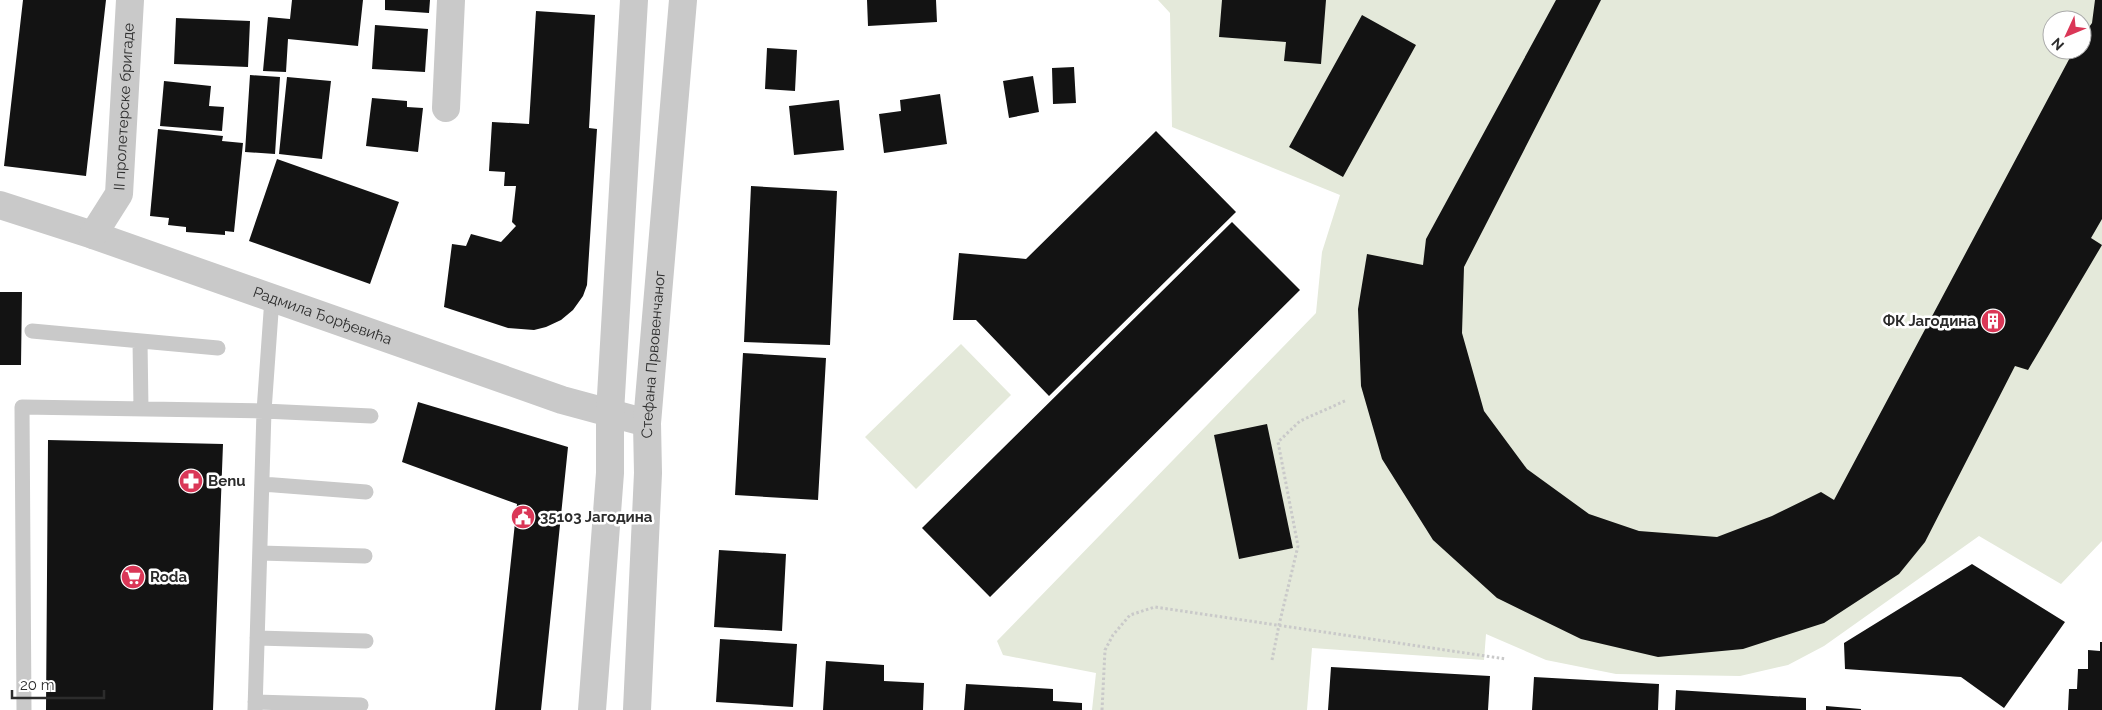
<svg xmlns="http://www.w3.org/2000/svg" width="2102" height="710" viewBox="0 0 2102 710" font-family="Raleway,sans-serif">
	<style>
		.green { fill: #e4e9da; fill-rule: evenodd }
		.building { fill: #131313 }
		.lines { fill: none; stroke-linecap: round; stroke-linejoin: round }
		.path { stroke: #c9c9c9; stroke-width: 3; stroke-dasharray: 2.5 2.5; stroke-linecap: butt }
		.service { stroke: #c9c9c9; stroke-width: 15 }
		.minor { stroke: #c9c9c9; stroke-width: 28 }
		.tertiary { stroke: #c9c9c9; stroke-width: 28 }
		.labels { text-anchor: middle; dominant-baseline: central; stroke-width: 5; stroke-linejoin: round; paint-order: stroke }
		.street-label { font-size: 15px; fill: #2c2c2c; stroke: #fff }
		.poi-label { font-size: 15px; font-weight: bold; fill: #2c2c2c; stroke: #fff; text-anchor: start }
	</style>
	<rect width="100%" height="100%" fill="#fff"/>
	<path class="green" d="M 1158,0 L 2102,0 L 2102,541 L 2061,584 L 1979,536 L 1824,646 L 1788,665 L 1740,676 L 1616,674 L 1546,660 L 1486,634 L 1484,660 L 1312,648 L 1307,710 L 1092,710 L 1096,673 L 1003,655 L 997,641 L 1316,313 L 1322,252 L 1340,195 L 1172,127 L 1170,13 ZM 2052,20 L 2082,20 L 2082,50 L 2052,50 Z
		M 961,344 L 1011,395 L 916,489 L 865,437 Z"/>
	<path class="building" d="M 23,0 L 106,0 L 86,176 L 4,166 Z
		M 292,0 L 363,0 L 358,46 L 288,39 L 286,72 L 263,71 L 268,17 L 290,19 Z
		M 385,0 L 430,0 L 429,13 L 385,10 Z
		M 867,0 L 936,0 L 937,22 L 868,26 Z
		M 1222,0 L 1326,0 L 1321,64 L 1284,61 L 1286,42 L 1219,37 Z
		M 1556,0 L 1601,0 L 1464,267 L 1462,333 L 1484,411 L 1527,469 L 1589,514 L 1639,531 L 1717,537 L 1772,516 L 1821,492 L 1834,500 L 2074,50 L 2082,50 L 2082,37 L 2092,23 L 2095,0 L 2102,0 L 2102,219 L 2091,238 L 2102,245 L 2028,370 L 2015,366 L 1925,542 L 1899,574 L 1824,623 L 1743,649 L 1658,657 L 1581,639 L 1497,598 L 1433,540 L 1382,459 L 1361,386 L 1358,309 L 1367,254 L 1423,265 L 1426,239 Z
		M 536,11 L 595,15 L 589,128 L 597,129 L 587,285 L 583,296 L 573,310 L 561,320 L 546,327 L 534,330 L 508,328 L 444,307 L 452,244 L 466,246 L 471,234 L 501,242 L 516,226 L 512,222 L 516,186 L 504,186 L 505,172 L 489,171 L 492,122 L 529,124 Z
		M 1362,15 L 1416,45 L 1343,177 L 1289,147 Z
		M 176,18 L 250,21 L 248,67 L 174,64 Z
		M 375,25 L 428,29 L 425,72 L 372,69 Z
		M 767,48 L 797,50 L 795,91 L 765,89 Z
		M 1074,67 L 1076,103 L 1053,104 L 1052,68 Z
		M 250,75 L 280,77 L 275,154 L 245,152 Z
		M 1033,76 L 1039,112 L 1009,118 L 1003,81 Z
		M 287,77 L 331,81 L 322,159 L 279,154 Z
		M 164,81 L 211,86 L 209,106 L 224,107 L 222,131 L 160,126 Z
		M 940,94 L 947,144 L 884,153 L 879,114 L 901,111 L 900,100 Z
		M 372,98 L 407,101 L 407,107 L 423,108 L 418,152 L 366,146 Z
		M 839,100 L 844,150 L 794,155 L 789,106 Z
		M 158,129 L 223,136 L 222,141 L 243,143 L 234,232 L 225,231 L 225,235 L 186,232 L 186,227 L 168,225 L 169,218 L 150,216 Z
		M 1156,131 L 1236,212 L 1049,396 L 976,320 L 953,320 L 959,253 L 1026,259 Z
		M 277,159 L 399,202 L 370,284 L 249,241 Z
		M 751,186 L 837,191 L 830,345 L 744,342 Z
		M 1232,222 L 1300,290 L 990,597 L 922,528 Z
		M 0,292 L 22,292 L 21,365 L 0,365 Z
		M 743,353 L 826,358 L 818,500 L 735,495 Z
		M 418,402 L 568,447 L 541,710 L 495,710 L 517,504 L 402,462 Z
		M 1267,424 L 1293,548 L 1239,559 L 1214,435 Z
		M 48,440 L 223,444 L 213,710 L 46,710 Z
		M 719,550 L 786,554 L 782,631 L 714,627 Z
		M 1972,564 L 2065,622 L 2004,708 L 1961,677 L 1845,669 L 1844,643 Z
		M 720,639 L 797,644 L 793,707 L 716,702 Z
		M 2100,642 L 2102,642 L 2102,710 L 2068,710 L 2069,689 L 2077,689 L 2078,669 L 2088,669 L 2088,650 L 2100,651 Z
		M 826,661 L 884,665 L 884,681 L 924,683 L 923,710 L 823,710 Z
		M 1331,667 L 1490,676 L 1488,710 L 1328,710 Z
		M 1534,677 L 1659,684 L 1658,710 L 1532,710 Z
		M 966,684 L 1053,689 L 1053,701 L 1082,703 L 1082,710 L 964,710 Z
		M 1676,690 L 1806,698 L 1806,710 L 1675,710 Z
		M 1826,706 L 1861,709 L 1861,710 L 1826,710 Z"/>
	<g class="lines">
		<path class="path" d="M 1272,660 L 1279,625 L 1298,546 L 1278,442 L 1300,421 L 1347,400
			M 1102,710 L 1105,650 L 1113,635 L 1130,615 L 1155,607 L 1506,659"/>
		<path class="service" d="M 32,331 L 218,348
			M 140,341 L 141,409
			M 262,484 L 366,492
			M 260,553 L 365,556
			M 257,638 L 366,641
			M 255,702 L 361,705
			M 24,710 L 22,407 L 264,411 L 371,416
			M 255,710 L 264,411 L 272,298"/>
		<g class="minor">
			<path d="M 446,108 L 451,0"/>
			<path id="s1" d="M 0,205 L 93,235 L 562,400 L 647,423"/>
			<path id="s2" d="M 93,235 L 119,194 L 130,0"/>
		</g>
		<g class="tertiary">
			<path d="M 592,710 L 610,473 L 610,413 L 634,0"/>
			<path id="s3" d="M 637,710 L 648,473 L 647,423 L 683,0"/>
		</g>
	</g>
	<defs>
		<g id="building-disc" transform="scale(1.25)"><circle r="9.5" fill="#da3757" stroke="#fff"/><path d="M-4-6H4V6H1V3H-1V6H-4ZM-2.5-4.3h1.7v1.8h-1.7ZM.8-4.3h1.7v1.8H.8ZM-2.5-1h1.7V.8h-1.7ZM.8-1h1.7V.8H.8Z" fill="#fff"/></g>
		<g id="pharmacy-disc" transform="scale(1.25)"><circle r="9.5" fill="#da3757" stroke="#fff"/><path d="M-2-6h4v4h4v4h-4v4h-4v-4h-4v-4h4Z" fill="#fff"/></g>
		<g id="civic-disc" transform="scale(1.25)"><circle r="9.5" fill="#da3757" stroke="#fff"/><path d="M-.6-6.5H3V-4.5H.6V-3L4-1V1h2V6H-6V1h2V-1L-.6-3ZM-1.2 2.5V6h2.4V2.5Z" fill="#fff"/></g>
		<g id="supermarket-disc" transform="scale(1.25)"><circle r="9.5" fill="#da3757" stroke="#fff"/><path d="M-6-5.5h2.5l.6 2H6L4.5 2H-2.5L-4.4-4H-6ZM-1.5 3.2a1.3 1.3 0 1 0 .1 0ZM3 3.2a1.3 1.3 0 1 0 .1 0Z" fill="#fff"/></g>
	</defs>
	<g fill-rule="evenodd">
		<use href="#building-disc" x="1993" y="321"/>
		<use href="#pharmacy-disc" x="191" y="481"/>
		<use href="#civic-disc" x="523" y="517"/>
		<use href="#supermarket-disc" x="133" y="577"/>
	</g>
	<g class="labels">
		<g class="street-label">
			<text stroke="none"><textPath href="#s2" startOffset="136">II пролетерске бригаде</textPath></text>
			<text stroke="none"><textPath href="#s1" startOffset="341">Радмила Ђорђевића</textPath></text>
			<text stroke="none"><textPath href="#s3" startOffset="356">Стефана Првовенчаног</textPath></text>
		</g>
		<g class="poi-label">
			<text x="1976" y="321" text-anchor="end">ФК Јагодина</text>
			<text x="208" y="481">Benu</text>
			<text x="540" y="517">35103 Јагодина</text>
			<text x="150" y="577">Roda</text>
		</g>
	</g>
	<g transform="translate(2067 35) rotate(226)"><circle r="24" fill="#ffffff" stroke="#ababab"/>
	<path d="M0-4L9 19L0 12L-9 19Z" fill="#da3757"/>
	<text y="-8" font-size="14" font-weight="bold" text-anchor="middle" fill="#2c2c2c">N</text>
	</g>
	<path d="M12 690v8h92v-8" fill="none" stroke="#2c2c2c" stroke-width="2.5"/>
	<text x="20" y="690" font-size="15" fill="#2c2c2c" stroke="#ffffff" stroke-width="4" paint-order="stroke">20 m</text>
</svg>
